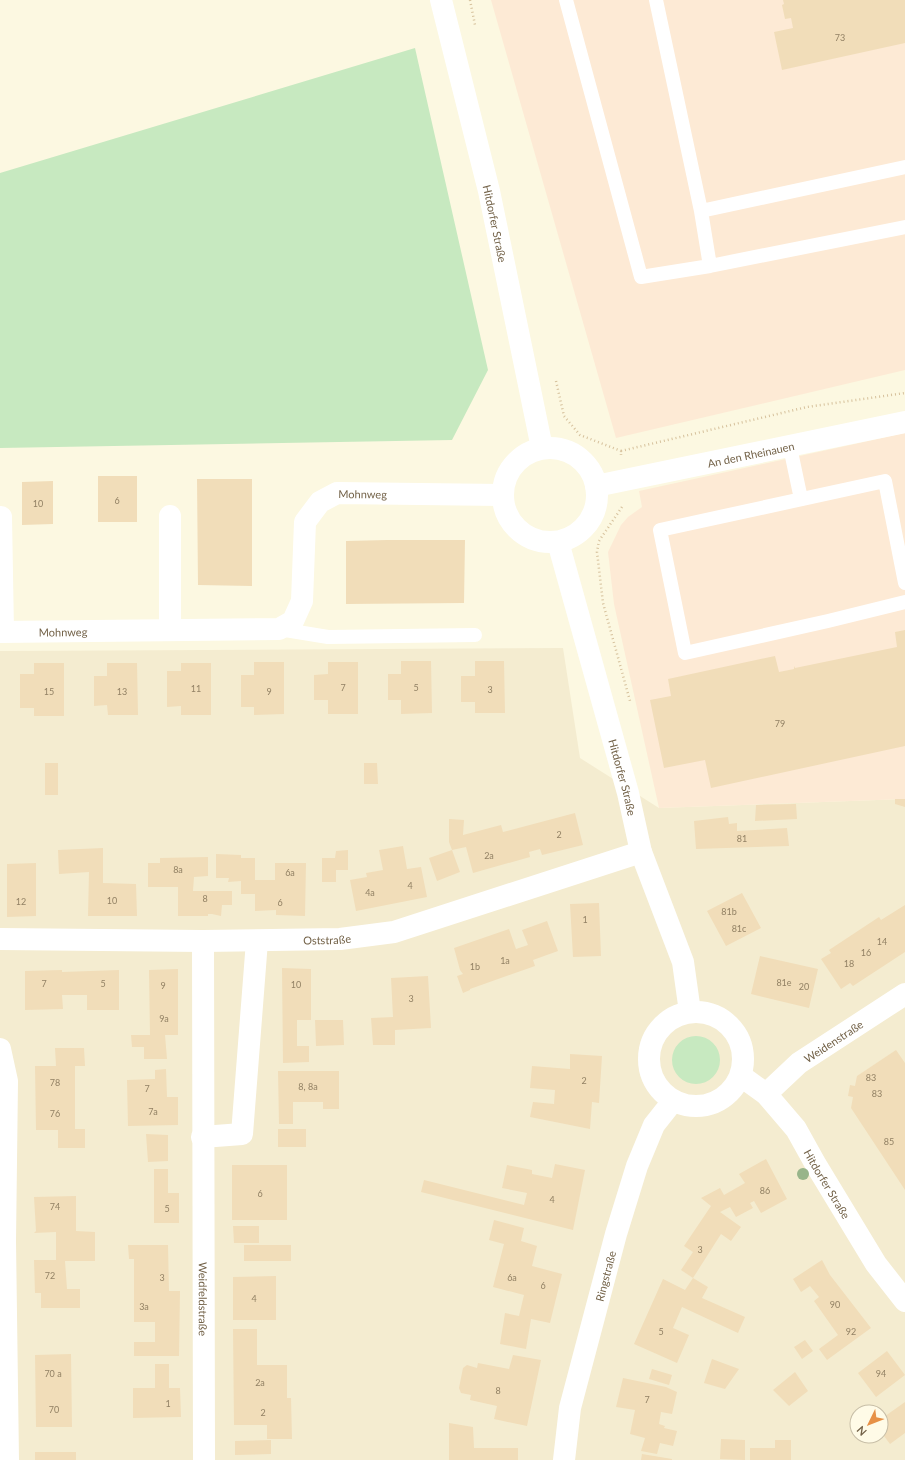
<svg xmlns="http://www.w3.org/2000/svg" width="905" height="1460" viewBox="0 0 905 1460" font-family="Lato,sans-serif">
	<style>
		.residential { fill: #f4ecd0; fill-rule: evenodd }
		.commercial { fill: #fdead5 }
		.green { fill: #c7e9c0 }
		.building { fill: #f1ddb9 }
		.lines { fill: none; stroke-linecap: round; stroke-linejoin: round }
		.path { stroke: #d6c19c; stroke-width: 2.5; stroke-dasharray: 1 3; stroke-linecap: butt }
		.service { stroke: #fff; stroke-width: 14 }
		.minor { stroke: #fff; stroke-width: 22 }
		.tertiary { stroke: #fff; stroke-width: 22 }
		.tree { fill: #98b58a }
		.labels { text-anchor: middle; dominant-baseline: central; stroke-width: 3.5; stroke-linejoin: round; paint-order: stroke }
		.number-label { font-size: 9px; fill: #928164 }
		.street-label { font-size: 11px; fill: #736248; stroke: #fffbe7 }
	</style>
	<rect width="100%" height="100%" fill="#fcf8e1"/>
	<path class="residential" d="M 563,648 L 580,758 L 659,808 L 905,799 L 905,1460 L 0,1460 L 0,651 ZM 857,1412 L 881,1412 L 881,1436 L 857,1436 Z"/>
	<path class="commercial" d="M 491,0 L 905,0 L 905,370 L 616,438 Z
		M 905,433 L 905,799 L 659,808 L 614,604 L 608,552 L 621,525 L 628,517 L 642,507 L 639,491 Z"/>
	<path class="green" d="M 415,48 L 488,370 L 452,440 L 0,448 L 0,173 Z
		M672 1060a24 24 0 1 1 48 0a24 24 0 1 1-48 0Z"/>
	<path class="building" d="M 783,0 L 905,0 L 905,43 L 782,70 L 774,32 L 793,28 L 791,18 L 785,19 L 782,5 L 784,4 Z
		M 98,476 L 137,476 L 137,522 L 98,522 Z
		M 197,479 L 252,479 L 252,586 L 198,585 Z
		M 53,481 L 53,524 L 22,525 L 22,482 Z
		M 387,540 L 465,540 L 464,603 L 346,604 L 346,541 Z
		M 905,630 L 905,746 L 711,788 L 705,760 L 664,768 L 650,700 L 671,696 L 668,679 L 775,656 L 779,672 L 794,669 L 794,666 L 795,668 L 897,647 L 895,632 Z
		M 401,661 L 431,661 L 432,713 L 401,714 L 401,700 L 388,700 L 388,674 L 401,674 Z
		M 475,661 L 504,661 L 505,713 L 475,713 L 475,702 L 461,702 L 461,676 L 475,676 Z
		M 254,662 L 284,662 L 284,714 L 254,715 L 254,707 L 241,707 L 241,675 L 254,675 Z
		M 328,662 L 358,662 L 358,714 L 328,714 L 328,700 L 314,700 L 314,675 L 328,674 Z
		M 34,663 L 64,663 L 64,716 L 34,716 L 34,708 L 20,708 L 20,674 L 34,674 Z
		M 107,663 L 137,663 L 138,715 L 108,715 L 107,705 L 94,706 L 94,676 L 107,676 Z
		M 181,663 L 211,663 L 211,715 L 181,715 L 181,706 L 167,707 L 167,671 L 181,671 Z
		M 45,763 L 58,763 L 58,795 L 45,795 Z
		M 364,763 L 377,763 L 378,784 L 364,784 Z
		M 895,799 L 905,799 L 905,807 L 895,804 Z
		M 796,804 L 797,819 L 755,821 L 756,805 Z
		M 575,813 L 583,845 L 542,855 L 540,849 L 529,852 L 530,857 L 473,873 L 466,847 L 452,850 L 460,872 L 437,881 L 429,858 L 452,850 L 449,842 L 449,819 L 464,820 L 463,835 L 501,825 L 503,832 Z
		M 728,817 L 729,824 L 737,823 L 737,831 L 787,828 L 789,846 L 696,849 L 694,821 Z
		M 403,846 L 407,869 L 421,867 L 427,897 L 356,911 L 350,880 L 367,877 L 366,873 L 383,870 L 379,850 Z
		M 103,848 L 103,883 L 136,884 L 137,916 L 88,916 L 89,872 L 59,874 L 58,850 Z
		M 348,850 L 348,870 L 336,870 L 336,882 L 322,882 L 322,858 L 335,858 L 336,851 Z
		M 216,854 L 241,855 L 241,858 L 255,858 L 255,880 L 275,880 L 275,863 L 306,863 L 305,916 L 276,915 L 276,910 L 255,911 L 255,894 L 241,894 L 241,881 L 228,882 L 229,878 L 216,878 Z
		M 208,857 L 208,876 L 194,877 L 193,891 L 232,891 L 232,905 L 222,905 L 221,916 L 212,914 L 208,914 L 208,916 L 178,916 L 178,887 L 148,887 L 148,863 L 160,863 L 160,858 Z
		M 36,863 L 36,916 L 7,917 L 7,864 Z
		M 742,893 L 761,928 L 726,946 L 707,911 Z
		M 599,903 L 601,956 L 573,957 L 570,904 Z
		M 905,905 L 905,952 L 853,986 L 850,983 L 841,989 L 821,959 L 831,953 L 829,950 L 879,917 L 881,920 Z
		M 547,921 L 558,951 L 533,960 L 535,966 L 470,989 L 470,990 L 463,993 L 457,976 L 463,974 L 460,970 L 454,948 L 509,929 L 516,949 L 528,945 L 522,930 Z
		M 760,956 L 818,969 L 809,1008 L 751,994 Z
		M 282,968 L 311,969 L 311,1020 L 297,1020 L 297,1046 L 309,1046 L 309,1062 L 283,1063 Z
		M 178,969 L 178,1035 L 165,1035 L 167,1059 L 144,1059 L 144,1047 L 132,1047 L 131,1035 L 150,1035 L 149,970 Z
		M 62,970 L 62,972 L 119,970 L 119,1010 L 87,1010 L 87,995 L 62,995 L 63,1009 L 25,1010 L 25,971 Z
		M 428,976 L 431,1028 L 395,1030 L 395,1045 L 373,1045 L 371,1018 L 393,1017 L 391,978 Z
		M 315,1020 L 343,1020 L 344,1045 L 316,1046 Z
		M 55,1048 L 84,1048 L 85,1066 L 75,1066 L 75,1129 L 85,1129 L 85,1148 L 58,1148 L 58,1130 L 36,1130 L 35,1066 L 56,1066 Z
		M 896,1050 L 905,1063 L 905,1190 L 851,1108 L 853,1097 L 848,1096 L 850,1085 L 855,1086 L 857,1076 Z
		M 570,1054 L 602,1056 L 599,1103 L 592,1102 L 590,1129 L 530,1117 L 533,1102 L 554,1104 L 555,1090 L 530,1088 L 532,1066 L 570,1069 Z
		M 166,1069 L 167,1097 L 178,1097 L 178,1125 L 128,1126 L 127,1080 L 155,1079 L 155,1070 Z
		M 278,1071 L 339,1071 L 339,1109 L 323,1109 L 323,1102 L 293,1102 L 293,1124 L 279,1124 Z
		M 278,1129 L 306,1129 L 306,1147 L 278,1147 Z
		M 146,1134 L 168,1135 L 168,1161 L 148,1162 Z
		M 766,1159 L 787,1199 L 761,1213 L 754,1201 L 750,1203 L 753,1208 L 736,1217 L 730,1207 L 720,1212 L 741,1227 L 731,1241 L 721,1234 L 693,1278 L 708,1287 L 702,1298 L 745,1317 L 738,1333 L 682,1307 L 673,1328 L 689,1335 L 677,1363 L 634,1344 L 663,1279 L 685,1290 L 693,1278 L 681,1270 L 693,1252 L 684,1246 L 711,1206 L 701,1198 L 720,1188 L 724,1195 L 745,1183 L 739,1174 Z
		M 555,1164 L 585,1170 L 573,1230 L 421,1192 L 424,1180 L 524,1205 L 527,1193 L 502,1188 L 507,1165 L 532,1170 L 532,1174 L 552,1178 Z
		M 232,1165 L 287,1165 L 287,1220 L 232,1220 Z
		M 154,1169 L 168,1169 L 168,1193 L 179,1193 L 179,1223 L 154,1223 Z
		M 76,1196 L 76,1231 L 95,1232 L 95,1261 L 65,1261 L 67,1289 L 80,1289 L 80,1308 L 41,1308 L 41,1293 L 35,1293 L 34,1260 L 56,1260 L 56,1232 L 34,1233 L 36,1231 L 34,1197 Z
		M 494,1220 L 524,1228 L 521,1241 L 537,1246 L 532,1266 L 562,1274 L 550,1323 L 531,1319 L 526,1349 L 500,1344 L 505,1313 L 519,1316 L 524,1295 L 493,1287 L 504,1244 L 489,1240 Z
		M 233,1226 L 259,1226 L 259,1243 L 234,1243 Z
		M 128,1245 L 168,1245 L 169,1291 L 180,1291 L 179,1356 L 134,1356 L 134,1342 L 155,1342 L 155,1322 L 134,1322 L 134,1259 L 129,1259 Z
		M 244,1245 L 291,1245 L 291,1261 L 244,1261 Z
		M 822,1260 L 830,1275 L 871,1328 L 827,1360 L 819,1349 L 838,1335 L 814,1301 L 819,1297 L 810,1286 L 801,1292 L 793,1279 Z
		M 276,1276 L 276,1320 L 233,1320 L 233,1277 Z
		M 233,1329 L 257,1329 L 257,1365 L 287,1365 L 287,1398 L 291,1398 L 292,1439 L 267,1439 L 267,1425 L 234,1425 Z
		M 805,1340 L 813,1351 L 802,1359 L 794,1347 Z
		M 887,1351 L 905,1375 L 876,1397 L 858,1373 Z
		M 71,1354 L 72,1427 L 36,1427 L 35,1355 Z
		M 513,1355 L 541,1360 L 527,1426 L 494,1419 L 497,1406 L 470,1400 L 471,1395 L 461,1393 L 459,1388 L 463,1368 L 467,1365 L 477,1368 L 478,1363 L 509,1369 Z
		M 712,1359 L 739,1369 L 725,1389 L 704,1383 Z
		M 155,1364 L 169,1364 L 169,1388 L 180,1388 L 181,1417 L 133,1418 L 133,1388 L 155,1388 Z
		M 652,1369 L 672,1375 L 669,1385 L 649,1379 Z
		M 795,1372 L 808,1391 L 789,1406 L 773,1390 Z
		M 623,1378 L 666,1387 L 677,1392 L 672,1414 L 661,1412 L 659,1424 L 665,1426 L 664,1428 L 677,1431 L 673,1446 L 660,1443 L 657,1454 L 641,1451 L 645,1438 L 630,1434 L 635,1410 L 616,1407 Z
		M 905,1402 L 905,1433 L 890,1444 L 881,1432 L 881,1419 Z
		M 449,1423 L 473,1427 L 474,1448 L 518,1448 L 518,1460 L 449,1460 Z
		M 721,1439 L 745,1440 L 745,1460 L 720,1459 Z
		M 271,1440 L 271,1454 L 235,1455 L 235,1441 Z
		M 775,1440 L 791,1440 L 791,1460 L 750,1460 L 750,1448 L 775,1448 Z
		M 35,1452 L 76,1452 L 76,1460 L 35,1460 Z
		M 642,1454 L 672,1459 L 672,1460 L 641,1460 Z"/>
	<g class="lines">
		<path class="path" d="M 470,0 L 475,25
			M 556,381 L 564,416 L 580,435 L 621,451 L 621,455
			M 621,451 L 807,407 L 905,393
			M 622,507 L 599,541 L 597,552 L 603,603 L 630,701"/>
		<path class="service" d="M 566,0 L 641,277 L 710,266 L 701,211 L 905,167
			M 656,0 L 701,211
			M 710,266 L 905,227
			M 790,447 L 801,499
			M 905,583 L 885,481 L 660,530 L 685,653 L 828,621 L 905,602
			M 279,629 L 328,637 L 475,635"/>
		<g class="minor">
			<path id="s1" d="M 596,486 L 905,422"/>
			<path d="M 170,516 L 170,630"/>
			<path d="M 1,517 L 3,632"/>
			<path id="s2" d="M 0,632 L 279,629 L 293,621 L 302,601 L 305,522 L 320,502 L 337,493 L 502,495"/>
			<path id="s3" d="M 0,939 L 203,941 L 340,939 L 394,932 L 641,852"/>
			<path id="s4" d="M 203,941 L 204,1460"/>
			<path d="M 0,1049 L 7,1081 L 5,1241 L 8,1460"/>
			<path id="s5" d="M 766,1094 L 799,1063 L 905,994"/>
			<path d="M 202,1137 L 242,1134 L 257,941"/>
			<path id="s6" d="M 564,1460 L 570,1408 L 616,1234 L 637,1166 L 654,1125 L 673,1101"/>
		</g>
		<g class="tertiary">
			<path id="s7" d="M 441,0 L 489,191 L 542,448"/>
			<circle cx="550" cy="495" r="47"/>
			<path id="s8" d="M 558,542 L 628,793 L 641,852 L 683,962 L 690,1012"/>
			<circle cx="696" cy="1059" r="47"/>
			<path id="s9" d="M 741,1076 L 766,1094 L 796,1129 L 816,1165 L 876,1264 L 905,1301"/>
		</g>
	</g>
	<circle class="tree" cx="803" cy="1174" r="6"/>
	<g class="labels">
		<g class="number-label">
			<text x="840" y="37">73</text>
			<text x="117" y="500">6</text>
			<text x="38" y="503">10</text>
			<text x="343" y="687">7</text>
			<text x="416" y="687">5</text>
			<text x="196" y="688">11</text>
			<text x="490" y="689">3</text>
			<text x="49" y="691">15</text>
			<text x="122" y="691">13</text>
			<text x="269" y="691">9</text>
			<text x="780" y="723">79</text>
			<text x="559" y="834">2</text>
			<text x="742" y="838">81</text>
			<text x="489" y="855">2a</text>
			<text x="178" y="869">8a</text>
			<text x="290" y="872">6a</text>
			<text x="410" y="885">4</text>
			<text x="370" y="892">4a</text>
			<text x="205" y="898">8</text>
			<text x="112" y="900">10</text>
			<text x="21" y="901">12</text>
			<text x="280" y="902">6</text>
			<text x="729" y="911">81b</text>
			<text x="585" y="919">1</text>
			<text x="739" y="928">81c</text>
			<text x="882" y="941">14</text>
			<text x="866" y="952">16</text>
			<text x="505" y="960">1a</text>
			<text x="849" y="963">18</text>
			<text x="475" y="966">1b</text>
			<text x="784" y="982">81e</text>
			<text x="44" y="983">7</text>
			<text x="103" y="983">5</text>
			<text x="296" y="984">10</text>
			<text x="163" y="985">9</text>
			<text x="804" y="986">20</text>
			<text x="411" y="998">3</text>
			<text x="164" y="1018">9a</text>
			<text x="871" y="1077">83</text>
			<text x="584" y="1080">2</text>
			<text x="55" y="1082">78</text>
			<text x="308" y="1086">8, 8a</text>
			<text x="147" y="1088">7</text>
			<text x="877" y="1093">83</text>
			<text x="153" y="1111">7a</text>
			<text x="55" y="1113">76</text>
			<text x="889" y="1141">85</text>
			<text x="765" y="1190">86</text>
			<text x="260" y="1193">6</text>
			<text x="552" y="1199">4</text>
			<text x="55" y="1206">74</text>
			<text x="167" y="1208">5</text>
			<text x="700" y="1249">3</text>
			<text x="50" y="1275">72</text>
			<text x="162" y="1277">3</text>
			<text x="512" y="1277">6a</text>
			<text x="543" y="1285">6</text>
			<text x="254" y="1298">4</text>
			<text x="835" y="1304">90</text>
			<text x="144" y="1306">3a</text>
			<text x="661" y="1331">5</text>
			<text x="851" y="1331">92</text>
			<text x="53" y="1373">70 a</text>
			<text x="881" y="1373">94</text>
			<text x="260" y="1382">2a</text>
			<text x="498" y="1390">8</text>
			<text x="647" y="1399">7</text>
			<text x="168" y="1403">1</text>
			<text x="54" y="1409">70</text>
			<text x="263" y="1412">2</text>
		</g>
		<g class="street-label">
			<text stroke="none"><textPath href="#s7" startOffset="230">Hitdorfer Straße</textPath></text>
			<text stroke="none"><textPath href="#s1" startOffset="158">An den Rheinauen</textPath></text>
			<text stroke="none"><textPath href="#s2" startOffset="466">Mohnweg</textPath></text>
			<text stroke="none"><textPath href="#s2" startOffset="63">Mohnweg</textPath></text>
			<text stroke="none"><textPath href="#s8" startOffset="244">Hitdorfer Straße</textPath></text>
			<text stroke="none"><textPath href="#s3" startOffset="327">Oststraße</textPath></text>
			<text stroke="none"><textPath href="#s5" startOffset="86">Weidenstraße</textPath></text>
			<text stroke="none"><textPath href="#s9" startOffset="140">Hitdorfer Straße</textPath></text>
			<text stroke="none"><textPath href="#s6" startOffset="189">Ringstraße</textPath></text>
			<text stroke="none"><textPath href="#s4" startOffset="358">Weidfeldstraße</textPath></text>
		</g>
	</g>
	<g transform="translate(869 1424) rotate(227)"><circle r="19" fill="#fffbe7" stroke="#c7bea7"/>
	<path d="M0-3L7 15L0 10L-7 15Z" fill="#e79146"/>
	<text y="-6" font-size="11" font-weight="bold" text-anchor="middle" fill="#736248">N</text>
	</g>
</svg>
